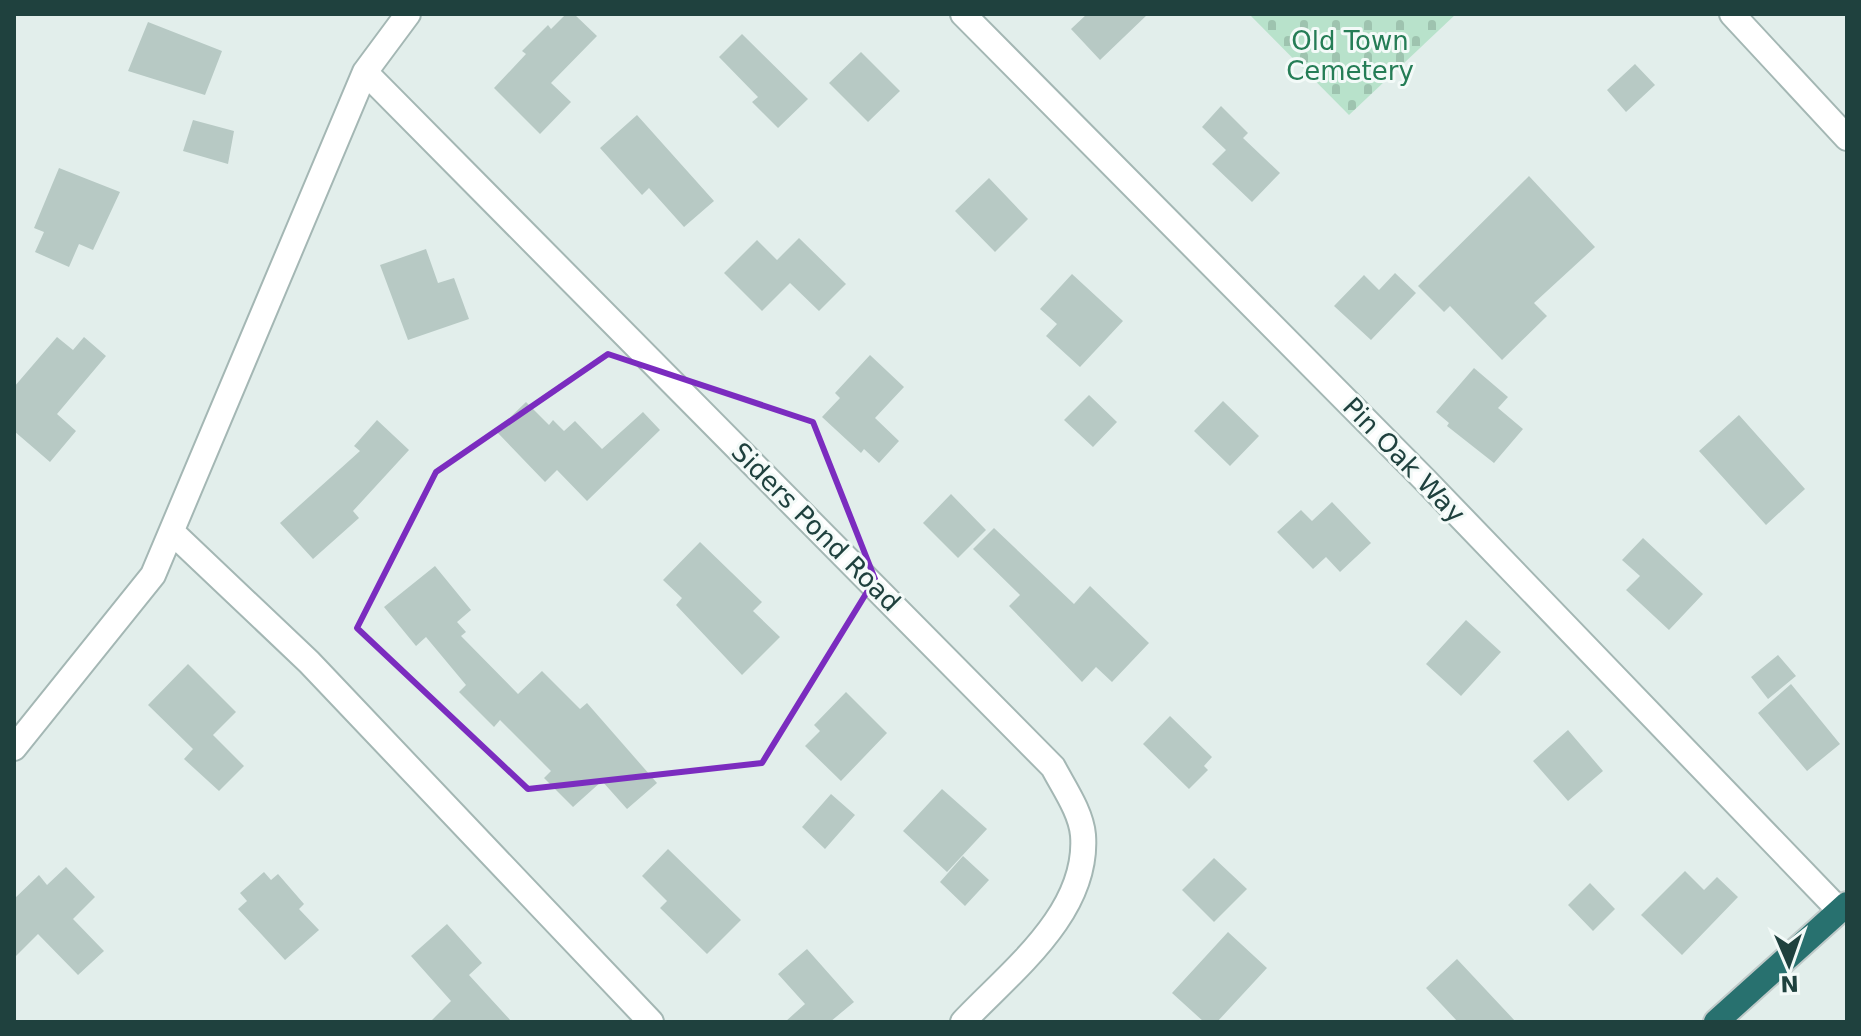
<svg xmlns="http://www.w3.org/2000/svg" width="1861" height="1036" viewBox="0 0 1861 1036" font-family="'DejaVu Sans',sans-serif">
	<style>
		.cemetery { fill: url(#cemetery-stones) }
		.building { fill: #b7c9c4 }
		.lines { fill: none; stroke-linecap: round; stroke-linejoin: round }
		.street-casing { stroke: #a4b7b4; stroke-width: 28 }
		.highway-casing { stroke: #c0cac9; stroke-width: 28 }
		.street { stroke: #fff; stroke-width: 24 }
		.highway { stroke: #28716f; stroke-width: 24 }
		.marked { fill: none; stroke: #7b2cbf; stroke-width: 6; stroke-linejoin: round }
		.labels { text-anchor: middle; dominant-baseline: central; stroke-width: 6; stroke-linejoin: round; paint-order: stroke }
		.park-label { font-size: 26px; fill: #257d56; stroke: #f3faf8 }
		.street-label { font-size: 26px; fill: #1f413e; stroke: #f3faf8 }
	</style>
	<defs>
		<pattern id="cemetery-stones" width="16" height="16" patternUnits="userSpaceOnUse" patternTransform="scale(2)"><rect width="16" height="16" fill="#b8e2cb"/><path d="M2 7V4a2 2 0 0 1 4 0v3zM10 15v-3a2 2 0 0 1 4 0v3z" fill="#9ec3af"/></pattern>
	</defs>
	<rect width="100%" height="100%" fill="#e2eeeb"/>
	<path class="cemetery" d="M 1249,14 L 1456,14 L 1349,115 Z"/>
	<path class="building" d="M 566,14 L 574,14 L 597,36 L 551,83 L 571,102 L 540,134 L 494,88 L 526,54 L 522,51 L 548,25 L 551,29 Z
		M 1087,14 L 1148,14 L 1100,60 L 1071,29 Z
		M 148,22 L 222,51 L 205,95 L 128,71 Z
		M 742,34 L 808,99 L 778,128 L 752,102 L 758,97 L 719,57 Z
		M 861,52 L 900,91 L 868,122 L 829,83 Z
		M 1635,64 L 1655,85 L 1626,112 L 1607,90 Z
		M 1221,106 L 1248,133 L 1243,138 L 1280,173 L 1252,202 L 1212,164 L 1226,150 L 1202,127 Z
		M 637,115 L 714,201 L 684,227 L 649,188 L 642,195 L 600,148 Z
		M 193,120 L 234,131 L 228,164 L 183,151 Z
		M 59,168 L 120,192 L 93,250 L 79,244 L 69,267 L 35,252 L 44,232 L 34,228 Z
		M 1529,176 L 1595,247 L 1534,303 L 1547,316 L 1502,360 L 1450,306 L 1444,312 L 1418,286 Z
		M 989,178 L 1028,219 L 995,252 L 955,211 Z
		M 799,238 L 846,284 L 819,311 L 790,283 L 762,311 L 724,273 L 757,240 L 777,260 Z
		M 426,249 L 438,283 L 454,278 L 469,319 L 408,340 L 380,265 Z
		M 1395,273 L 1416,293 L 1371,340 L 1334,306 L 1364,275 L 1379,290 Z
		M 1072,274 L 1123,321 L 1080,367 L 1046,336 L 1057,324 L 1040,309 Z
		M 57,337 L 73,350 L 84,337 L 106,356 L 57,414 L 76,431 L 50,462 L 14,431 L 14,387 Z
		M 870,355 L 904,387 L 875,418 L 899,441 L 879,463 L 864,449 L 861,453 L 822,417 L 840,398 L 835,393 Z
		M 1474,368 L 1508,397 L 1498,408 L 1523,429 L 1494,463 L 1447,426 L 1449,423 L 1436,412 Z
		M 1089,395 L 1117,422 L 1093,447 L 1064,420 Z
		M 1223,401 L 1259,436 L 1230,466 L 1194,431 Z
		M 526,402 L 549,425 L 553,420 L 564,431 L 575,421 L 602,449 L 643,412 L 660,430 L 587,501 L 557,470 L 545,482 L 496,431 Z
		M 1739,415 L 1805,489 L 1766,525 L 1699,451 Z
		M 377,420 L 409,450 L 353,511 L 359,518 L 313,559 L 280,523 L 360,451 L 354,446 Z
		M 951,494 L 986,530 L 958,558 L 923,523 Z
		M 1332,502 L 1371,543 L 1340,572 L 1326,557 L 1313,569 L 1277,532 L 1301,510 L 1312,521 Z
		M 994,528 L 1074,604 L 1090,586 L 1149,643 L 1112,682 L 1096,667 L 1082,682 L 1009,606 L 1020,595 L 973,549 Z
		M 1643,538 L 1703,594 L 1669,630 L 1626,590 L 1640,576 L 1622,560 Z
		M 700,542 L 762,602 L 753,611 L 780,637 L 742,675 L 676,605 L 682,598 L 663,580 Z
		M 435,566 L 471,610 L 457,622 L 466,632 L 461,636 L 518,694 L 542,671 L 580,709 L 587,703 L 657,783 L 627,809 L 602,781 L 573,807 L 544,778 L 551,771 L 500,720 L 494,727 L 459,692 L 466,685 L 426,637 L 416,646 L 384,607 Z
		M 1466,620 L 1501,652 L 1461,696 L 1426,664 Z
		M 1778,655 L 1796,676 L 1768,699 L 1751,677 Z
		M 188,664 L 236,712 L 213,735 L 244,766 L 219,791 L 184,759 L 193,749 L 148,705 Z
		M 1791,684 L 1840,744 L 1807,771 L 1758,713 Z
		M 846,692 L 887,733 L 841,781 L 805,746 L 820,731 L 814,725 Z
		M 1170,716 L 1212,757 L 1204,766 L 1208,770 L 1189,789 L 1143,744 Z
		M 1568,730 L 1603,771 L 1568,801 L 1533,761 Z
		M 942,789 L 987,829 L 947,872 L 903,831 Z
		M 831,794 L 855,815 L 825,849 L 802,827 Z
		M 668,849 L 741,920 L 707,954 L 660,908 L 667,901 L 642,876 Z
		M 963,856 L 989,880 L 965,906 L 940,882 Z
		M 1214,858 L 1247,889 L 1214,922 L 1182,890 Z
		M 66,867 L 95,897 L 73,919 L 104,951 L 78,975 L 38,934 L 14,958 L 14,899 L 39,875 L 47,885 Z
		M 1685,871 L 1704,890 L 1717,877 L 1738,897 L 1682,955 L 1641,915 Z
		M 264,872 L 271,880 L 278,874 L 304,904 L 299,909 L 319,930 L 285,960 L 238,909 L 247,901 L 240,893 Z
		M 1590,883 L 1615,909 L 1593,931 L 1568,905 Z
		M 447,924 L 482,963 L 469,975 L 512,1022 L 430,1022 L 451,1001 L 411,956 Z
		M 1228,932 L 1267,968 L 1217,1022 L 1204,1022 L 1172,993 Z
		M 807,949 L 854,1002 L 830,1022 L 785,1022 L 805,1004 L 778,974 Z
		M 1457,959 L 1516,1022 L 1458,1022 L 1426,988 Z"/>
	<g class="lines">
		<g class="street-casing">
			<path id="street" d="M 963,14 L 1425,480 L 1840,911
				M 1732,14 L 1847,138
				M 365,72 L 1053,767 C 1064,788 1081,812 1083,835 C 1089,913 1010,972 963,1022
				M 173,533 L 309,662 L 651,1022
				M 14,748 L 153,575 L 365,72 L 408,14"/>
		</g>
		<g class="highway-casing">
			<path id="highway" d="M 1716,1022 L 1847,904"/>
		</g>
		<use href="#street" class="street"/>
		<use href="#highway" class="highway"/>
	</g>
	<path class="marked" d="M 608,354 L 813,422 L 875,579 L 762,763 L 528,789 L 357,628 L 436,472 Z"/>
	<g class="labels">
		<g class="park-label">
			<text x="1350" y="41">Old Town<tspan x="1350" dy="30">Cemetery</tspan></text>
		</g>
		<g class="street-label">
			<text transform="translate(1404 460) rotate(46)">Pin Oak Way</text>
			<text transform="translate(816 527) rotate(45)">Siders Pond Road</text>
		</g>
	</g>
	<rect width="1861" height="1036" fill="none" stroke="#1f413e" stroke-width="32"/>
	<g transform="translate(1789 964) rotate(178)" stroke="#f3faf8" stroke-width="6" paint-order="stroke">
	<path d="M0-6L14 30L0 20L-14 30Z" fill="#1f413e"/>
	<text y="-12" font-size="22" font-weight="bold" text-anchor="middle" fill="#1f413e">N</text>
	</g>
</svg>
